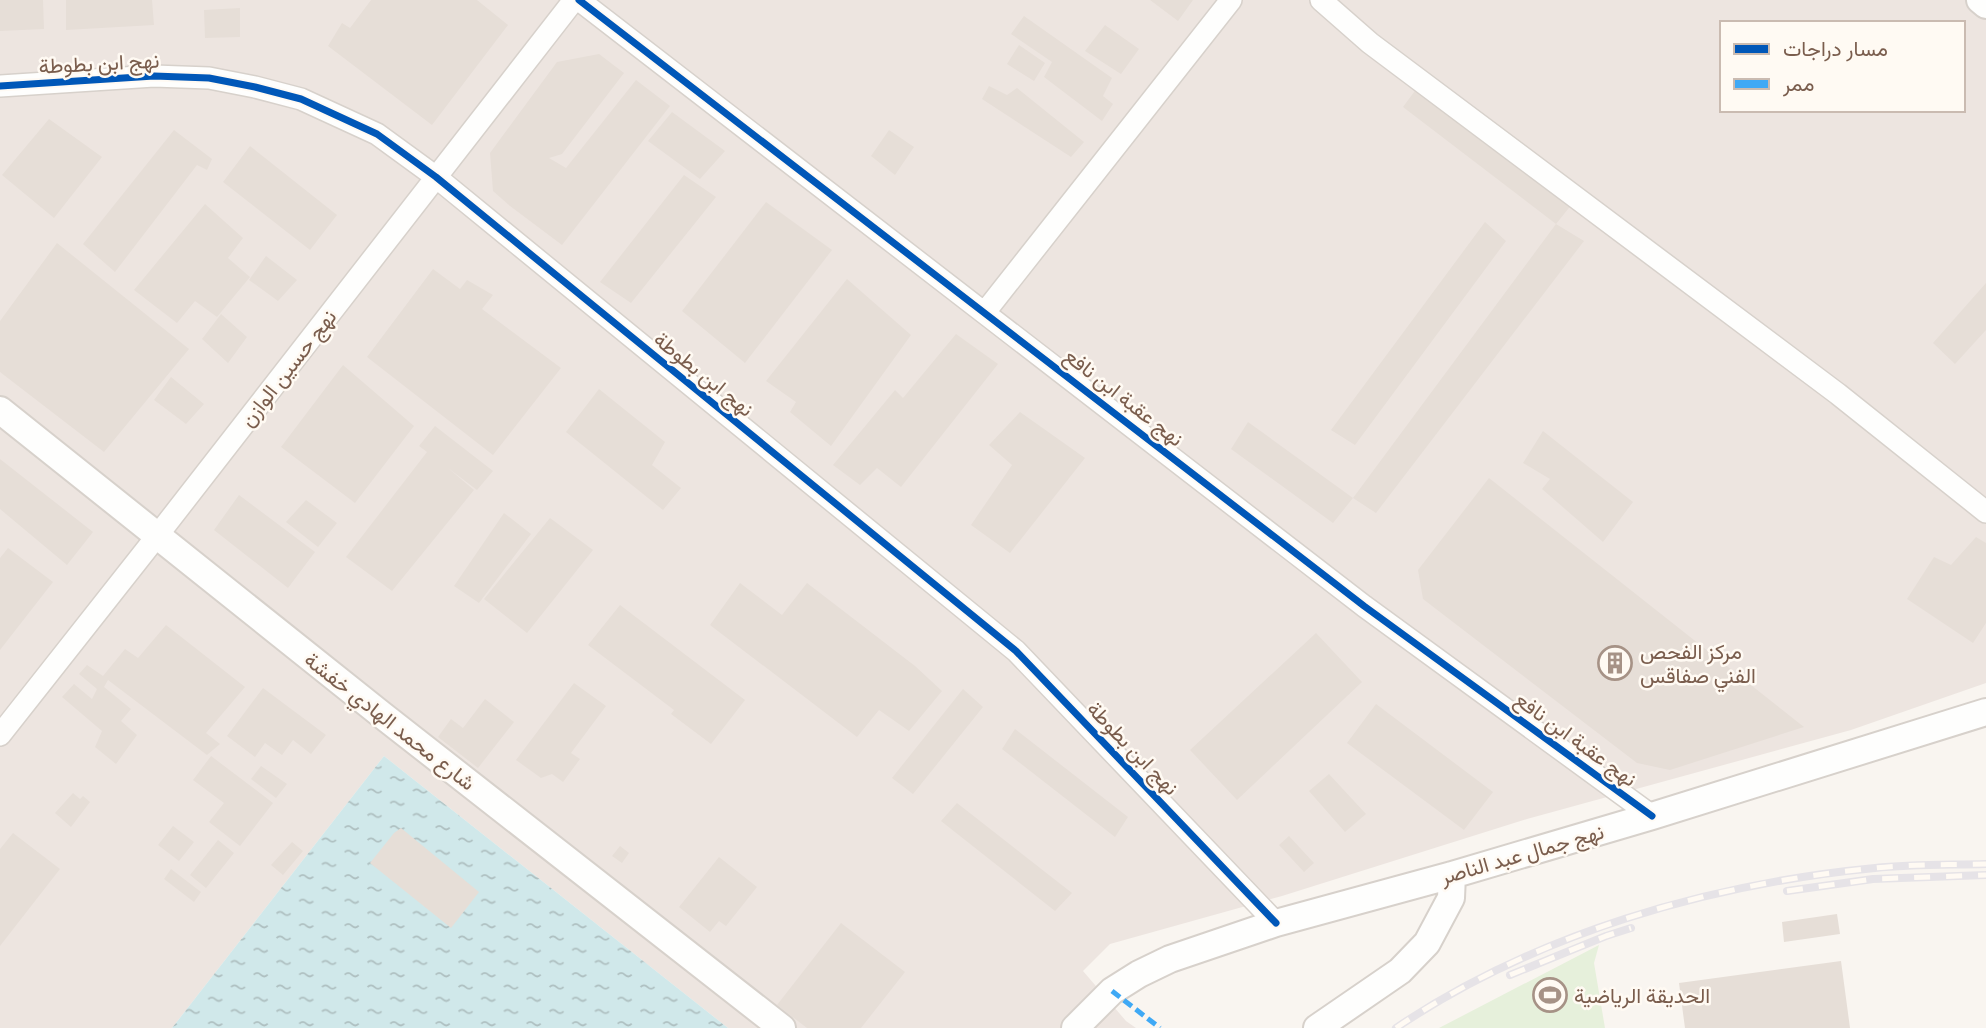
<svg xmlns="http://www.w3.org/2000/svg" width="1986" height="1028" viewBox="0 0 1986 1028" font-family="Cabin,Vazirmatn,sans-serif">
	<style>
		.industrial { fill: #ede5e0; fill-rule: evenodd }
		.grass { fill: #e6f0db }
		.water { fill: url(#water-ripples) }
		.building { fill: #e6ded7 }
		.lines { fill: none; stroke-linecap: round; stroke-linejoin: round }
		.minor-casing { stroke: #d7d1cb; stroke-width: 24 }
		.tertiary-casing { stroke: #d7d1cb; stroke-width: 30 }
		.minor { stroke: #fefefd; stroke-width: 21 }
		.tertiary { stroke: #fefefd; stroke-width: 26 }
		.rail-casing { stroke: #e6e3e7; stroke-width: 8 }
		.rail { stroke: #fffaf3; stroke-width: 5; stroke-dasharray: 16; stroke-linecap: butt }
		.quiet { stroke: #3fa9f5; stroke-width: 5; stroke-dasharray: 10 5; stroke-linecap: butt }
		.cycleway-casing { stroke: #fffaf3; stroke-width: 11 }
		.cycleway { stroke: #0057b8; stroke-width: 7 }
		.labels { text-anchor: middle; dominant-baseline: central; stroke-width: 5; stroke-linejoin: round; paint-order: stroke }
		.street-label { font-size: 21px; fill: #7a5d4d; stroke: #fffaf3 }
		.poi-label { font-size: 21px; fill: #7a5d4d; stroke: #fffaf3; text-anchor: start }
	</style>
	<defs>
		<pattern id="water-ripples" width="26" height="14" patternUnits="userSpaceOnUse" patternTransform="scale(1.75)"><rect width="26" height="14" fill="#d0e8ea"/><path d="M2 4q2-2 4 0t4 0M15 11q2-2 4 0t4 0" fill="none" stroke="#aebfc0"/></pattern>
	</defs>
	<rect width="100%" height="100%" fill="#f9f5f0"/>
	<path class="industrial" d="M 0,0 L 1986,0 L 1986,683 L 1851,730 L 1527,819 L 1282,896 L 1110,944 L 1083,971 L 1126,1021 L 1136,1028 L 728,1028 L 384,756 L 172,1028 L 0,1028 ZM 1722,23 L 1963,23 L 1963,110 L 1722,110 Z"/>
	<path class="grass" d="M 1599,945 L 1594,963 L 1605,1028 L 1439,1028 Z"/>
	<path class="water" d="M 384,756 L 728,1028 L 172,1028 Z"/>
	<path class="building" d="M 0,0 L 43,0 L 44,29 L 0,31 Z
		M 66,0 L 152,0 L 154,25 L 66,30 Z
		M 371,0 L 477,0 L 508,25 L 432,125 L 328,46 L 342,23 L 350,28 Z
		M 1150,0 L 1193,0 L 1178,21 Z
		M 240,8 L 240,37 L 205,38 L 204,10 Z
		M 1024,16 L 1112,78 L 1103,96 L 1113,104 L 1102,121 L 1044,77 L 1052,62 L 1011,34 Z
		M 1105,25 L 1139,49 L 1121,74 L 1085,51 Z
		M 1019,45 L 1045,63 L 1034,81 L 1007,64 Z
		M 599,54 L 624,73 L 562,154 L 549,158 L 566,168 L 636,80 L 670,106 L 562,245 L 510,206 L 493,191 L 490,153 L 557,62 Z
		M 989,86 L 1007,95 L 1017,88 L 1084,142 L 1071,157 L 982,99 Z
		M 1417,88 L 1572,204 L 1556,224 L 1403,107 Z
		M 672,112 L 725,151 L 700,179 L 648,141 Z
		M 49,119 L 102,157 L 54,218 L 2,175 Z
		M 174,130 L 212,159 L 207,170 L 197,165 L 115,272 L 83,244 Z
		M 889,130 L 914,147 L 895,175 L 871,156 Z
		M 250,146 L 337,215 L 310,250 L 223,182 Z
		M 684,175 L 716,197 L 631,303 L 600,282 Z
		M 766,202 L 832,250 L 745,363 L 682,311 Z
		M 205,204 L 243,238 L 228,258 L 250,277 L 217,317 L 195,301 L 177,323 L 134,290 Z
		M 1485,222 L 1506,241 L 1355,445 L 1331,430 Z
		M 1556,224 L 1584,241 L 1376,513 L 1353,498 Z
		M 57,243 L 189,349 L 104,452 L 0,372 L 0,321 Z
		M 266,256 L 297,280 L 278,301 L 249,280 Z
		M 433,269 L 460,289 L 467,280 L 493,295 L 482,309 L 561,368 L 493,455 L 367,357 Z
		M 847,279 L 911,335 L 831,446 L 790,412 L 796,402 L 766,381 Z
		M 1986,283 L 1986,330 L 1955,364 L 1933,343 Z
		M 221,314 L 247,337 L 228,363 L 202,339 Z
		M 956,334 L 998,364 L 901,487 L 877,468 L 860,485 L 833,465 L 895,390 L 903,398 Z
		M 343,365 L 414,426 L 355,503 L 281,447 Z
		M 171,377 L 204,404 L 186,424 L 154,400 Z
		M 599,389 L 665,442 L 652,465 L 681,488 L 663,510 L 566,432 Z
		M 1020,412 L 1085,458 L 1010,553 L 971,525 L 1012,465 L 989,445 Z
		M 1248,422 L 1353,498 L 1333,523 L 1231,449 Z
		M 435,426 L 493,471 L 477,490 L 448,468 L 474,490 L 392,591 L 346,557 L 427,452 L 419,446 Z
		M 1543,431 L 1633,502 L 1603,542 L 1542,489 L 1550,479 L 1523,463 Z
		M 0,459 L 93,532 L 67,565 L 0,509 Z
		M 1489,478 L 1804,727 L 1670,770 L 1637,763 L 1423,599 L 1418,570 Z
		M 239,495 L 315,552 L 288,588 L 214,530 Z
		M 306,500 L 337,523 L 318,547 L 286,522 Z
		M 504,513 L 531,534 L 479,603 L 454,586 Z
		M 550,518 L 593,550 L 527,633 L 484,599 Z
		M 1976,537 L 1986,543 L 1986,623 L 1973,643 L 1907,599 L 1934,557 L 1951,565 Z
		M 8,548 L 53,582 L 0,650 L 0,558 Z
		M 740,583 L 782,615 L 807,583 L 915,666 L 942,691 L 909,731 L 879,710 L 857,737 L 710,625 Z
		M 620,605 L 745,700 L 711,744 L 671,714 L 674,710 L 588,645 Z
		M 166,625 L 245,687 L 206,733 L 220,744 L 207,755 L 108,680 L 104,687 L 131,709 L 121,721 L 137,735 L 116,764 L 95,747 L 102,731 L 62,697 L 74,684 L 92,699 L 97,689 L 79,674 L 87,665 L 103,676 L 125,649 L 138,658 Z
		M 1316,633 L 1362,682 L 1237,800 L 1190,750 Z
		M 574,683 L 606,706 L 571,753 L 580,759 L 563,782 L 552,774 L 541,778 L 516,760 Z
		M 263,688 L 326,735 L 311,754 L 293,740 L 282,755 L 265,743 L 255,757 L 227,736 Z
		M 963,689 L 983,707 L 913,794 L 892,778 Z
		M 485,699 L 514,722 L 478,768 L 438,737 L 451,719 L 463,728 Z
		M 1376,704 L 1493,792 L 1464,830 L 1347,743 Z
		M 1015,729 L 1128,817 L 1115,837 L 1002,749 Z
		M 211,756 L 273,803 L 240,846 L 209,822 L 224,803 L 193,780 Z
		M 261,766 L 287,784 L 276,798 L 251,779 Z
		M 1329,774 L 1366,814 L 1345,832 L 1309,791 Z
		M 73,793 L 80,799 L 83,796 L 90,802 L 71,827 L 55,813 Z
		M 957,803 L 1072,893 L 1055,911 L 941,821 Z
		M 173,826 L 194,842 L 179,861 L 158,845 Z
		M 401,828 L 479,892 L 451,928 L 370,863 L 394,833 Z
		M 13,833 L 60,869 L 0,946 L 0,849 Z
		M 1289,836 L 1314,863 L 1304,872 L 1279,845 Z
		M 218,840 L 234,853 L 206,888 L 190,875 Z
		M 292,842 L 303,851 L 283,875 L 271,865 Z
		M 620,846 L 629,853 L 622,863 L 612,856 Z
		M 719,857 L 757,887 L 726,926 L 719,921 L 710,932 L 679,907 Z
		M 171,869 L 201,892 L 194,902 L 164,879 Z
		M 1837,914 L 1840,934 L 1784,942 L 1782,922 Z
		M 841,923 L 905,972 L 861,1028 L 807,1028 L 777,1005 Z
		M 1841,961 L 1850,1028 L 1685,1028 L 1679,983 Z"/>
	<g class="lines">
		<g class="minor-casing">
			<path id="minor" d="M 579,0 L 1364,606 L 1652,816
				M 1321,0 L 1370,43 L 1838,394 L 1986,512
				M 0,86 L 154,76 L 209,78 L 255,87 L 301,99 L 377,134 L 436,177 L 1016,651 L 1276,923
				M 985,312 L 1231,0
				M 0,735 L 157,536 L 574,0"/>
		</g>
		<g class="tertiary-casing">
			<path id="tertiary" d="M 1980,0 L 1986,5
				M 0,410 L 382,715 L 782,1028
				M 1075,1028 L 1112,991 L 1139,974 L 1170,959 L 1276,923 L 1452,875 L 1652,816 L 1986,712
				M 1317,1028 L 1400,971 L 1427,943 L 1451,898 L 1452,875"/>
		</g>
		<use href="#minor" class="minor"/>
		<use href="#tertiary" class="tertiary"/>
		<g class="rail-casing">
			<path id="rail" d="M 1787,891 L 1873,879 L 1986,875
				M 1510,975 L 1606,936 L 1631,928
				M 1396,1028 C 1535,934 1708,884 1875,868 C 1911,864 1949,865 1986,864"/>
		</g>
		<use href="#rail" class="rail"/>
		<path class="quiet" d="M 1112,991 L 1160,1028"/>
		<g class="cycleway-casing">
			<path id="cycleway" d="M 579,0 L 1364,606 L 1652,816
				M 0,86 L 154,76 L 209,78 L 255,87 L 301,99 L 377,134 L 436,177 L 1016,651 L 1276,923"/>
		</g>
		<use href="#cycleway" class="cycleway"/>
	</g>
	<defs>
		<g id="building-ring" transform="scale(1.75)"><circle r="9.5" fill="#fffaf3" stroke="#a69286" stroke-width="1.5"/><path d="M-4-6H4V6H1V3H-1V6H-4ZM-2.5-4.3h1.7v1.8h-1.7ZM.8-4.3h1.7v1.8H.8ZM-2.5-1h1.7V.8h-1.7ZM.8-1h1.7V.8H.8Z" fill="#a69286"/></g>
		<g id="stadium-ring" transform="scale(1.75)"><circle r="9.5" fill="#fffaf3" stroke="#a69286" stroke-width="1.5"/><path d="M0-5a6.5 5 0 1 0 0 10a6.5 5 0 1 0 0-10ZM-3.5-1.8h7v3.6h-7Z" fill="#a69286"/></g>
	</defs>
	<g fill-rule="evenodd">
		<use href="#building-ring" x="1615" y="663"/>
		<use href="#stadium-ring" x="1550" y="995"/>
	</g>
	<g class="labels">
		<g class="street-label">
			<text transform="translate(99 63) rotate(-3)">نهج ابن بطوطة</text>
			<text transform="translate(288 368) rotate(-52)">نهج حسين الوازن</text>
			<text transform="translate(704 374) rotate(39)">نهج ابن بطوطة</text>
			<text transform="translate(1124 397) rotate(38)">نهج عقبة ابن نافع</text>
			<text transform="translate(390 721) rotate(38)">شارع محمد الهادي خفشة</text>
			<text transform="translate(1576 739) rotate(36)">نهج عقبة ابن نافع</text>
			<text transform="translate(1133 748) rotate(46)">نهج ابن بطوطة</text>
			<text transform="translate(1522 854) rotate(-16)">نهج جمال عبد الناصر</text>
		</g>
		<g class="poi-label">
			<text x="1640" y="651">مركز الفحص<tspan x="1640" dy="24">الفني صفاقس</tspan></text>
			<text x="1574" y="995">الحديقة الرياضية</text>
		</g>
	</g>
	<rect x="1720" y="21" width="245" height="91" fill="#fffaf3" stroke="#cabbb1" stroke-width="2"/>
	<rect x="1734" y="44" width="35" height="10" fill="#0057b8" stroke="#cabbb1" stroke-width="2"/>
	<text x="1783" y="56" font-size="21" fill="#7a5d4d">مسار دراجات</text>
	<rect x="1734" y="79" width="35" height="10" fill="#3fa9f5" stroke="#cabbb1" stroke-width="2"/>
	<text x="1783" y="91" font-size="21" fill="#7a5d4d">ممر</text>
</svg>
